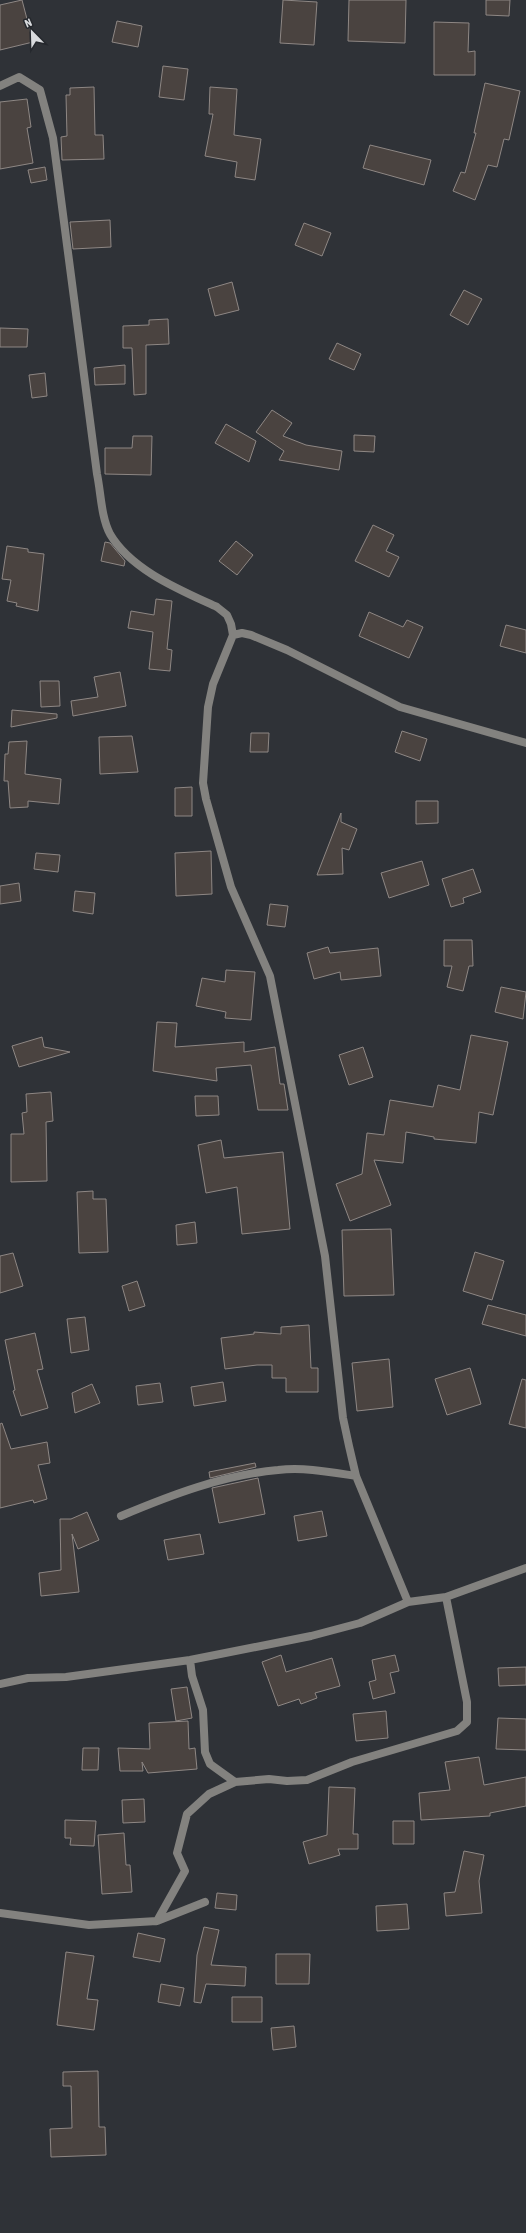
<svg xmlns="http://www.w3.org/2000/svg" width="526" height="2233" viewBox="0 0 526 2233" font-family="'Asap Condensed',sans-serif">
	<style>
		.building { fill: #4a4340; stroke: #8e8784 }
		.lines { fill: none; stroke-linecap: round; stroke-linejoin: round }
		.street { stroke: #83827f; stroke-width: 8 }
	</style>
	<rect width="100%" height="100%" fill="#2f3237"/>
	<path class="building" d="M 22,0 L 33,42 L 0,50 L 0,5 Z
		M 283,0 L 317,2 L 314,45 L 280,43 Z
		M 349,0 L 406,0 L 405,43 L 348,41 Z
		M 486,0 L 510,0 L 509,16 L 486,15 Z
		M 117,21 L 142,26 L 138,47 L 112,42 Z
		M 434,22 L 469,23 L 468,52 L 475,51 L 475,75 L 434,75 Z
		M 163,66 L 188,69 L 184,100 L 159,97 Z
		M 485,83 L 520,91 L 509,140 L 504,139 L 497,167 L 488,165 L 475,200 L 453,191 L 461,172 L 465,173 L 476,133 L 474,133 Z
		M 94,87 L 95,135 L 103,135 L 104,159 L 62,160 L 61,137 L 67,136 L 66,95 L 70,95 L 70,88 Z
		M 210,87 L 237,89 L 234,135 L 261,139 L 255,180 L 235,177 L 237,162 L 205,156 L 213,114 L 209,114 Z
		M 27,99 L 31,127 L 27,128 L 33,163 L 0,169 L 0,102 Z
		M 370,145 L 431,160 L 424,185 L 363,168 Z
		M 45,167 L 47,180 L 31,183 L 28,170 Z
		M 110,220 L 111,247 L 73,249 L 70,222 Z
		M 304,223 L 331,233 L 322,256 L 295,245 Z
		M 232,282 L 239,310 L 215,316 L 208,289 Z
		M 464,290 L 482,299 L 468,325 L 450,315 Z
		M 168,319 L 169,344 L 146,345 L 146,394 L 134,395 L 132,348 L 123,348 L 123,326 L 149,325 L 149,320 Z
		M 0,328 L 28,329 L 27,347 L 0,347 Z
		M 337,343 L 361,354 L 354,370 L 329,359 Z
		M 125,365 L 125,384 L 95,385 L 94,368 Z
		M 45,373 L 47,396 L 32,398 L 29,375 Z
		M 272,410 L 292,423 L 283,436 L 306,445 L 342,451 L 339,470 L 279,460 L 284,451 L 256,432 Z
		M 226,424 L 256,441 L 249,462 L 215,443 Z
		M 354,435 L 375,436 L 374,452 L 354,451 Z
		M 133,436 L 152,436 L 151,475 L 105,474 L 105,448 L 132,448 Z
		M 373,525 L 394,535 L 386,551 L 399,557 L 389,577 L 355,561 Z
		M 236,541 L 253,555 L 237,575 L 219,561 Z
		M 105,542 L 110,543 L 125,561 L 124,566 L 101,561 Z
		M 7,546 L 28,549 L 28,552 L 44,554 L 38,611 L 16,606 L 17,603 L 7,601 L 11,580 L 2,579 Z
		M 156,599 L 172,601 L 167,649 L 172,650 L 170,671 L 149,669 L 153,632 L 128,628 L 131,611 L 154,615 Z
		M 369,612 L 403,627 L 407,620 L 423,627 L 409,658 L 359,636 Z
		M 506,625 L 526,630 L 526,653 L 500,646 Z
		M 120,672 L 126,706 L 73,716 L 71,701 L 98,697 L 94,677 Z
		M 40,681 L 59,681 L 60,706 L 41,707 Z
		M 12,710 L 57,714 L 57,718 L 11,727 Z
		M 402,731 L 427,739 L 420,761 L 395,752 Z
		M 251,733 L 269,733 L 268,752 L 250,752 Z
		M 132,736 L 138,772 L 100,774 L 99,737 Z
		M 27,741 L 25,774 L 61,779 L 59,804 L 28,801 L 28,807 L 10,808 L 8,781 L 4,781 L 5,754 L 8,754 L 9,742 Z
		M 192,787 L 192,816 L 175,816 L 175,788 Z
		M 416,801 L 438,801 L 438,823 L 416,824 Z
		M 341,813 L 341,822 L 357,829 L 349,850 L 342,848 L 343,874 L 317,875 Z
		M 211,851 L 212,894 L 176,896 L 175,853 Z
		M 36,853 L 60,855 L 58,872 L 34,869 Z
		M 422,861 L 429,885 L 389,898 L 381,873 Z
		M 473,869 L 481,892 L 463,898 L 464,903 L 451,907 L 442,879 Z
		M 19,883 L 21,901 L 0,904 L 0,886 Z
		M 75,891 L 95,893 L 93,914 L 73,911 Z
		M 270,904 L 288,906 L 285,927 L 267,925 Z
		M 444,940 L 472,940 L 473,966 L 469,966 L 463,991 L 447,987 L 452,966 L 444,966 Z
		M 328,947 L 330,953 L 378,948 L 381,976 L 341,980 L 340,972 L 314,979 L 307,953 Z
		M 226,970 L 255,972 L 251,1020 L 225,1018 L 226,1012 L 196,1006 L 202,978 L 225,982 Z
		M 501,987 L 526,992 L 523,1019 L 495,1012 Z
		M 157,1022 L 177,1023 L 175,1047 L 244,1042 L 244,1052 L 275,1047 L 280,1084 L 284,1084 L 288,1110 L 258,1110 L 251,1065 L 216,1068 L 217,1081 L 153,1071 Z
		M 471,1035 L 508,1042 L 493,1115 L 479,1112 L 476,1143 L 434,1139 L 434,1137 L 406,1132 L 403,1163 L 374,1160 L 391,1205 L 350,1221 L 336,1184 L 362,1174 L 367,1133 L 384,1135 L 390,1100 L 433,1107 L 438,1085 L 460,1090 Z
		M 42,1037 L 44,1047 L 70,1052 L 19,1067 L 12,1046 Z
		M 363,1047 L 373,1077 L 349,1085 L 339,1055 Z
		M 51,1092 L 53,1121 L 46,1122 L 47,1181 L 11,1182 L 11,1134 L 24,1134 L 22,1113 L 27,1112 L 26,1094 Z
		M 195,1096 L 218,1096 L 219,1115 L 196,1116 Z
		M 221,1140 L 224,1158 L 283,1152 L 290,1229 L 242,1234 L 237,1187 L 206,1193 L 198,1145 Z
		M 93,1191 L 93,1199 L 106,1199 L 108,1252 L 79,1253 L 77,1192 Z
		M 195,1222 L 197,1243 L 177,1245 L 176,1225 Z
		M 391,1229 L 394,1295 L 344,1296 L 342,1230 Z
		M 475,1252 L 504,1261 L 492,1300 L 463,1291 Z
		M 13,1253 L 23,1286 L 0,1293 L 0,1256 Z
		M 137,1281 L 145,1306 L 129,1311 L 122,1286 Z
		M 488,1305 L 526,1315 L 526,1336 L 482,1324 Z
		M 85,1317 L 89,1350 L 71,1353 L 67,1319 Z
		M 309,1325 L 311,1368 L 318,1368 L 318,1392 L 286,1392 L 286,1378 L 272,1378 L 272,1365 L 257,1365 L 225,1369 L 221,1338 L 254,1334 L 254,1332 L 281,1334 L 281,1327 Z
		M 35,1333 L 43,1369 L 37,1370 L 48,1408 L 21,1416 L 13,1391 L 15,1390 L 5,1340 Z
		M 389,1359 L 393,1407 L 357,1411 L 352,1363 Z
		M 470,1368 L 481,1404 L 447,1415 L 435,1379 Z
		M 522,1379 L 526,1380 L 526,1428 L 509,1424 Z
		M 223,1382 L 226,1401 L 194,1406 L 191,1387 Z
		M 160,1383 L 163,1402 L 138,1405 L 136,1386 Z
		M 92,1384 L 100,1403 L 75,1413 L 72,1393 Z
		M 2,1423 L 11,1449 L 47,1442 L 50,1463 L 38,1465 L 47,1499 L 34,1503 L 33,1500 L 0,1508 L 0,1424 Z
		M 255,1463 L 256,1467 L 210,1478 L 209,1472 Z
		M 258,1478 L 265,1514 L 219,1523 L 212,1488 Z
		M 322,1511 L 327,1536 L 298,1541 L 294,1516 Z
		M 87,1512 L 99,1540 L 78,1549 L 72,1534 L 79,1592 L 41,1596 L 39,1573 L 61,1570 L 60,1519 L 71,1519 Z
		M 200,1534 L 204,1554 L 168,1560 L 164,1540 Z
		M 281,1655 L 286,1672 L 332,1658 L 340,1686 L 315,1693 L 317,1698 L 301,1704 L 299,1699 L 278,1706 L 262,1662 Z
		M 395,1655 L 399,1671 L 390,1673 L 395,1693 L 373,1699 L 369,1682 L 376,1680 L 372,1660 Z
		M 526,1667 L 526,1685 L 499,1686 L 498,1668 Z
		M 187,1687 L 192,1718 L 176,1721 L 171,1689 Z
		M 386,1711 L 388,1738 L 356,1741 L 353,1714 Z
		M 498,1718 L 526,1719 L 526,1750 L 496,1749 Z
		M 188,1721 L 189,1749 L 195,1748 L 197,1769 L 148,1773 L 142,1762 L 143,1771 L 120,1771 L 118,1748 L 150,1749 L 149,1723 Z
		M 83,1748 L 99,1748 L 98,1770 L 82,1770 Z
		M 479,1757 L 484,1785 L 526,1777 L 526,1806 L 490,1813 L 490,1816 L 421,1820 L 419,1793 L 450,1790 L 445,1762 Z
		M 329,1787 L 355,1788 L 353,1834 L 358,1834 L 358,1849 L 338,1849 L 340,1855 L 309,1864 L 303,1842 L 327,1835 Z
		M 144,1799 L 145,1822 L 123,1823 L 122,1800 Z
		M 65,1820 L 96,1821 L 94,1846 L 70,1845 L 71,1838 L 65,1838 Z
		M 393,1821 L 414,1821 L 414,1844 L 393,1844 Z
		M 124,1833 L 126,1865 L 130,1865 L 132,1892 L 102,1894 L 98,1835 Z
		M 464,1851 L 484,1855 L 479,1881 L 482,1913 L 446,1916 L 444,1893 L 455,1892 Z
		M 217,1893 L 237,1895 L 236,1910 L 215,1908 Z
		M 407,1904 L 409,1929 L 377,1931 L 376,1906 Z
		M 204,1927 L 219,1930 L 211,1965 L 246,1967 L 245,1986 L 206,1984 L 201,2003 L 194,2002 L 197,1955 Z
		M 138,1933 L 165,1939 L 160,1962 L 133,1957 Z
		M 66,1952 L 94,1956 L 87,1999 L 98,2000 L 94,2030 L 57,2025 Z
		M 276,1954 L 310,1954 L 309,1984 L 276,1984 Z
		M 161,1984 L 184,1988 L 180,2006 L 158,2002 Z
		M 232,1997 L 262,1997 L 262,2022 L 232,2022 Z
		M 294,2026 L 296,2047 L 273,2050 L 271,2028 Z
		M 98,2071 L 99,2127 L 105,2127 L 106,2155 L 51,2157 L 50,2129 L 72,2128 L 71,2086 L 63,2086 L 63,2072 Z"/>
	<g class="lines">
		<path class="street" d="M 0,86 L 19,77 L 40,90 L 53,138 L 97,474 C 101,493 101,517 110,534 C 131,570 180,590 217,607 L 227,615 L 231,624 L 233,635 L 213,684 L 208,707 L 203,783 L 206,799 L 231,887 L 270,976 L 325,1256 L 343,1418 L 349,1446 L 356,1476 L 408,1602
			M 233,635 L 242,633 L 251,635 L 287,650 L 400,707 L 526,743
			M 121,1516 C 171,1495 223,1475 278,1470 C 304,1467 330,1472 356,1476
			M 190,1660 L 192,1676 L 203,1710 L 205,1752 L 210,1764 L 235,1782
			M 0,1684 L 28,1678 L 66,1677 L 190,1660 L 311,1636 L 360,1623 L 408,1602 L 446,1597 L 526,1568
			M 0,1913 L 89,1925 L 157,1921 L 185,1871 L 177,1853 L 187,1814 L 209,1794 L 235,1782 L 269,1779 L 287,1781 L 307,1780 L 352,1762 L 457,1731 L 467,1722 L 467,1702 L 446,1597
			M 157,1921 L 205,1902"/>
	</g>
	<g transform="translate(32 32) rotate(337)" stroke="#25282d" stroke-width="3" paint-order="stroke">
	<path d="M0-3L7 15L0 10L-7 15Z" fill="#d8dadd"/>
	<text y="-6" font-size="11" font-weight="bold" text-anchor="middle" fill="#d8dadd">N</text>
	</g>
</svg>
